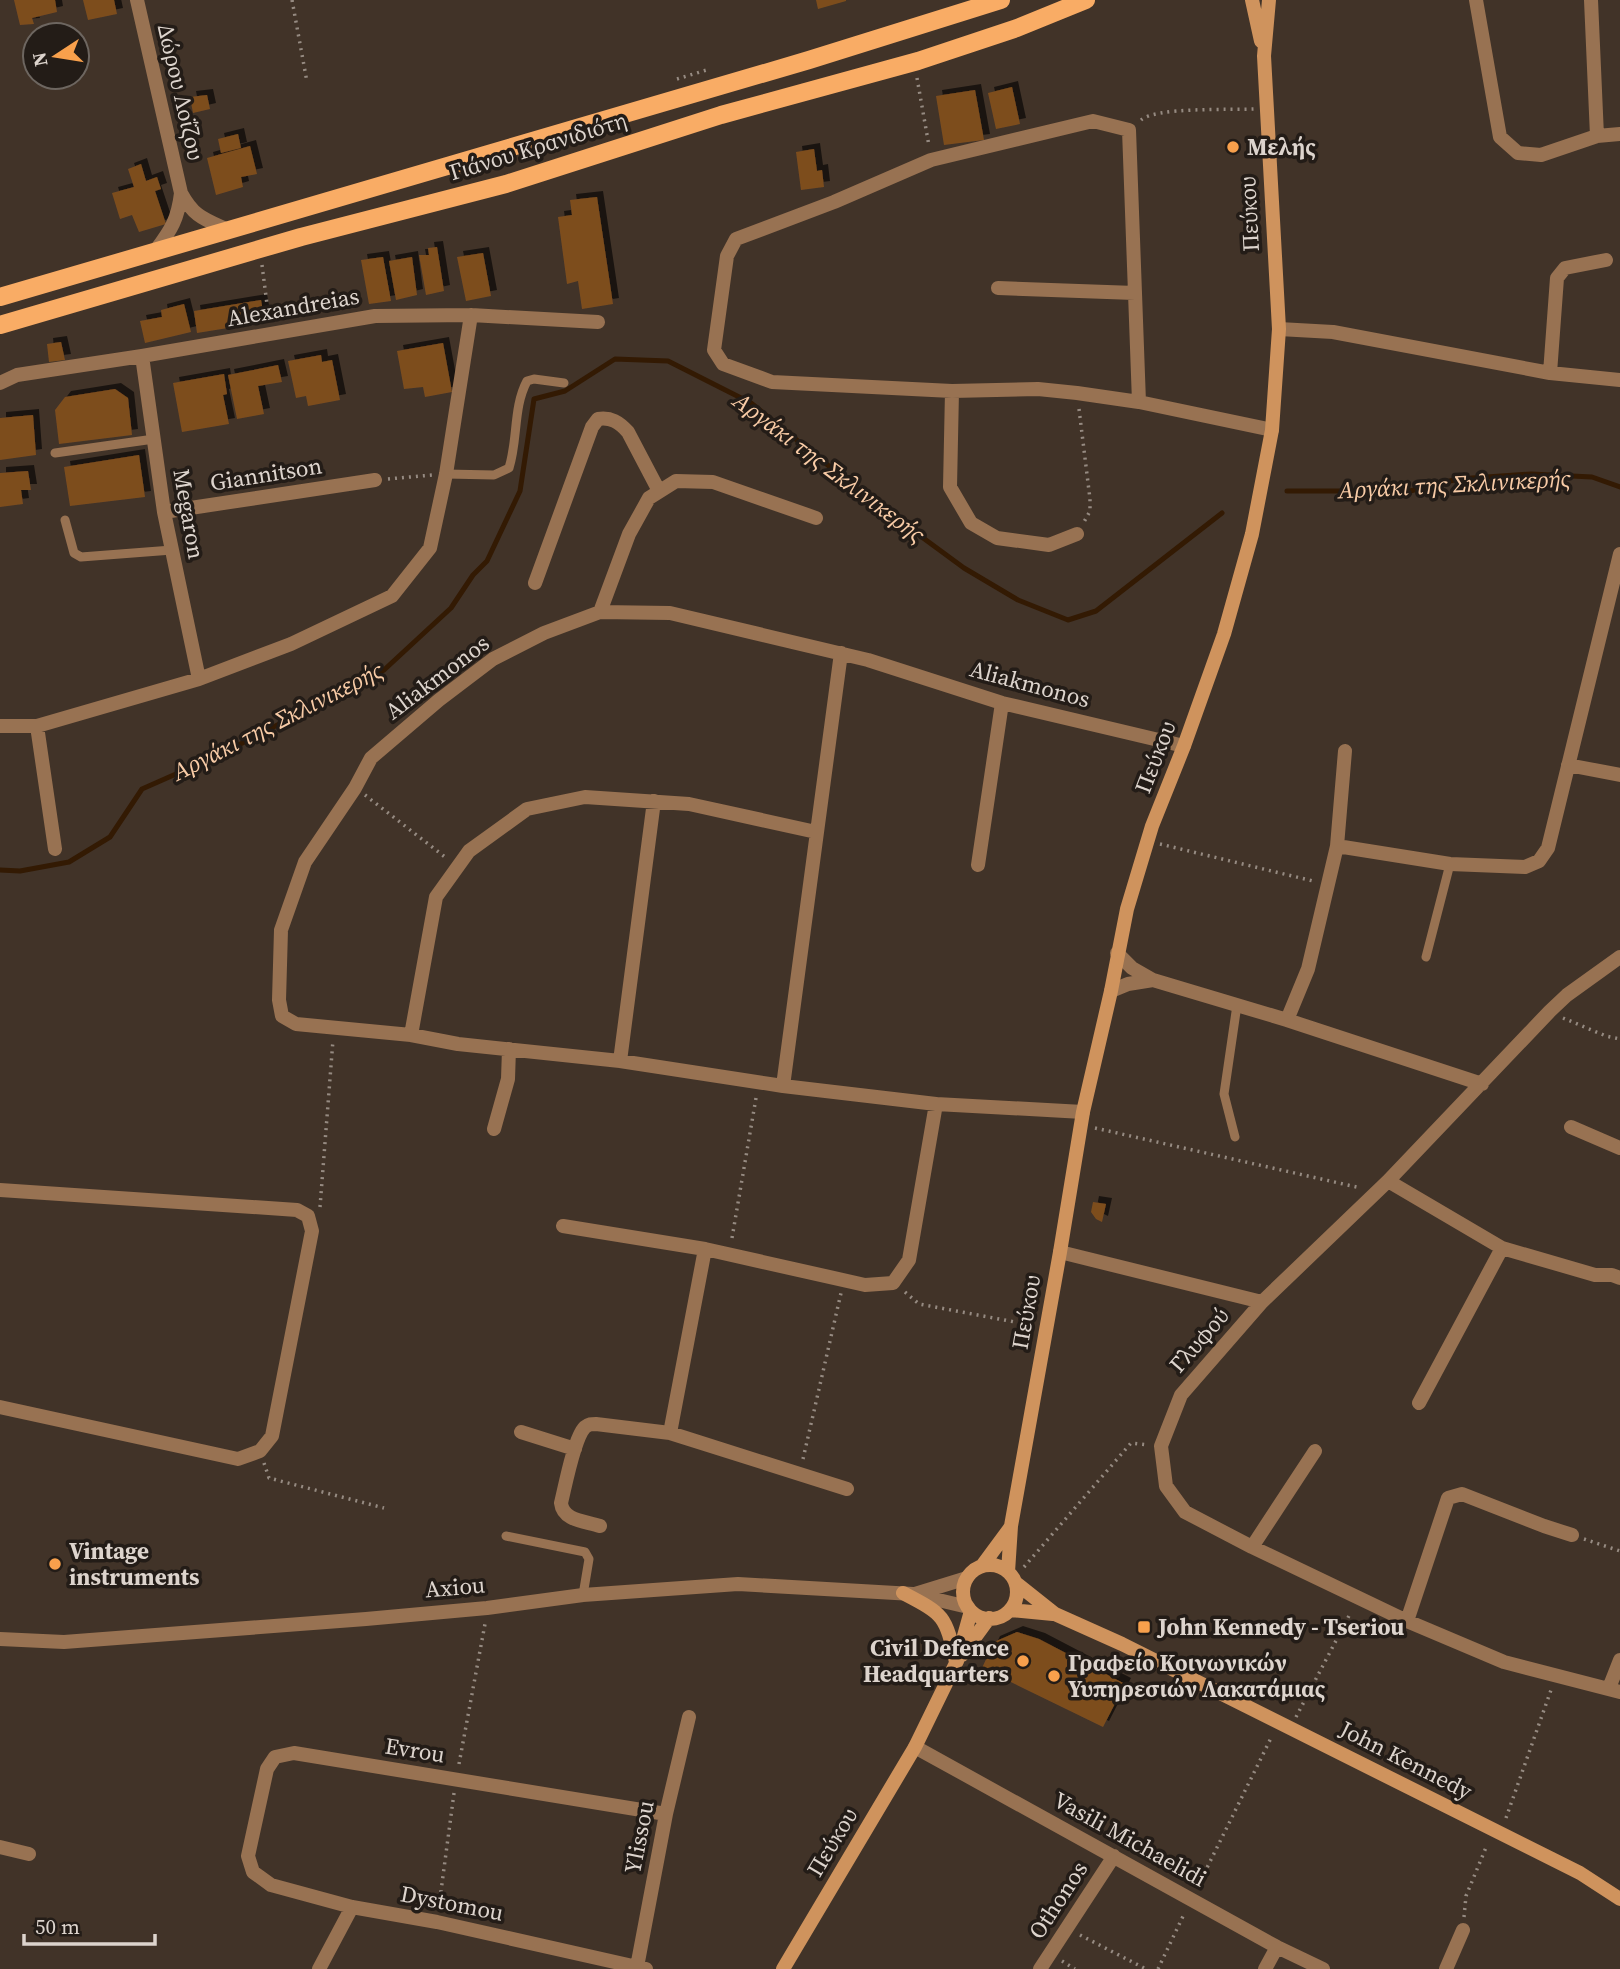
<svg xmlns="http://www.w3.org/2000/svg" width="1620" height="1969" viewBox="0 0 1620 1969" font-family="'Source Serif 4',serif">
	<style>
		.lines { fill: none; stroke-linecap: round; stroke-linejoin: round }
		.stream { stroke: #331a03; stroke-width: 5 }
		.building { fill: #7d4d1f; filter: url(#shadow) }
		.path { stroke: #968b82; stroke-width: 3.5; stroke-dasharray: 2 5; stroke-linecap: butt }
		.lane { stroke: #987252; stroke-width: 9 }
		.street { stroke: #987252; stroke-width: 14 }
		.secondary { stroke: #cf935d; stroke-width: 14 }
		.primary { stroke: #f9ac65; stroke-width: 18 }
		.poi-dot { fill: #f8a04c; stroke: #231c17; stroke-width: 2.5 }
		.labels { text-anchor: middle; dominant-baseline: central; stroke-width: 7; stroke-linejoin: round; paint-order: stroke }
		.street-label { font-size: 23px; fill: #ddd4cd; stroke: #231c17 }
		.poi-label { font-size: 23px; font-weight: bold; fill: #ddd4cd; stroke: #231c17; text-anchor: start }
		.water-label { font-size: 24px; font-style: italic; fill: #f8cba6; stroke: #231c17 }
	</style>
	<defs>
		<filter id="shadow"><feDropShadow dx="6" dy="-6" stdDeviation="0" flood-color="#0009"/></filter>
	</defs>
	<rect width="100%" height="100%" fill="#413328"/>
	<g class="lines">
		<path class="stream" d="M 1287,491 L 1410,491 L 1458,479 L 1531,474 L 1592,477 L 1620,487
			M 0,870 L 20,871 L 69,862 L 110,837 L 142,789 L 219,755 L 384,670 L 451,608 L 473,575 L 487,561 L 520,491 L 534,399 L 565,391 L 615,359 L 668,361 L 751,403 L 866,496 L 964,568 L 1018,600 L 1068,620 L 1096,611 L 1222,513"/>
	</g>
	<path class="building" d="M 14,0 L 55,0 L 57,12 L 32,18 L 34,24 L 20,25 Z
		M 83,0 L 114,0 L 117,14 L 88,20 Z
		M 816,0 L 846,0 L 846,1 L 818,9 Z
		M 1012,87 L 1020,124 L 996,129 L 988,93 Z
		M 975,90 L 984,140 L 944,145 L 936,96 Z
		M 207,95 L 210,109 L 193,113 L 190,97 Z
		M 238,134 L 241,148 L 221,153 L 218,139 Z
		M 250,146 L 257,174 L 241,177 L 243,187 L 216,195 L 207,158 Z
		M 814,149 L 817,171 L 822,170 L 824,187 L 801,190 L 796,152 Z
		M 141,164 L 146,181 L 157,177 L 161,189 L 155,191 L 166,224 L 139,232 L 132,215 L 120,219 L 112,193 L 134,187 L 128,169 Z
		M 597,197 L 613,304 L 582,309 L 578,281 L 567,284 L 558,217 L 572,215 L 570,200 Z
		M 437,247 L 444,291 L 426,295 L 419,255 L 429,255 L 428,248 Z
		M 483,253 L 491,296 L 466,301 L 457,257 Z
		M 383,257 L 391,301 L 369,304 L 361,260 Z
		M 412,257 L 417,295 L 396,300 L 389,261 Z
		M 261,300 L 265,322 L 197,333 L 194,311 Z
		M 184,304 L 191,332 L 145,343 L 140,321 L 162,317 L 161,310 Z
		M 61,342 L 65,360 L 49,362 L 47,344 Z
		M 443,343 L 452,392 L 425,397 L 423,387 L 404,389 L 397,351 Z
		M 321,355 L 322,362 L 332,360 L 340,400 L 308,406 L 306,396 L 296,398 L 288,361 Z
		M 278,365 L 282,382 L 258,386 L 264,414 L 237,419 L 228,375 Z
		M 224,374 L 227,394 L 223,395 L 229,424 L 182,432 L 173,383 Z
		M 115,389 L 128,398 L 132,435 L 59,444 L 55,410 L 65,397 Z
		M 33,415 L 36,455 L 0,460 L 0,418 Z
		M 139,455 L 145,497 L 70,506 L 64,467 Z
		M 28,471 L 31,490 L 21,490 L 23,504 L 0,507 L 0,473 Z
		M 1093,1202 L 1106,1204 L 1102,1222 L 1096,1219 L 1091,1212 Z
		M 1017,1632 L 1039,1639 L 1125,1684 L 1103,1727 L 982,1668 L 994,1642 Z"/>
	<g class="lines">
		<path class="path" d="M 292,0 L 307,82
			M 917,78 L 929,146
			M 677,79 L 710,69
			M 1141,120 C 1155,107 1231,110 1254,109
			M 262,265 L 269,320
			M 1079,409 L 1090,499 L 1090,511 L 1084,522
			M 388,479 L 432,475
			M 365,795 L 445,857
			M 1160,844 L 1313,881
			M 1563,1018 L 1606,1036 L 1620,1039
			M 1095,1128 L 1361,1188
			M 320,1207 L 333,1040
			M 732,1238 L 756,1098
			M 905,1292 L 919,1304 L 1031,1325
			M 803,1459 L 841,1293
			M 264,1463 L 269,1478 L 384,1508
			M 1584,1539 L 1620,1551
			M 1024,1567 L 1131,1443 L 1149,1445
			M 1296,1717 L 1351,1612
			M 459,1764 L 485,1624
			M 1506,1818 L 1551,1690
			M 1198,1886 L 1272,1736
			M 439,1906 L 454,1793
			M 1464,1917 L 1466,1896 L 1487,1845
			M 1080,1935 L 1146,1969
			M 1062,1961 L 1075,1969
			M 1158,1969 L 1185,1912"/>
		<path class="lane" d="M 55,453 L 154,439
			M 446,474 L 494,475 L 509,468 C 518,440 513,407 527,381 L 534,379 L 564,383
			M 65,520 L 74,553 L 81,557 L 172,550
			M 1426,957 L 1450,864
			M 1235,1137 L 1224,1094 L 1237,1005
			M 506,1536 L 585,1552 L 589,1559 L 583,1595"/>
		<path class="street" d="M 137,0 L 181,193 C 194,217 204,219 228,230
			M 1476,0 L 1500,137 L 1518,153 L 1541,155 L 1597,136 L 1620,134
			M 1591,0 L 1597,136
			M 156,250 C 171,230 178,219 181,193
			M 1606,260 L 1565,268 L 1557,278 L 1550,373 L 1620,380
			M 998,288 L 1135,293
			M 1279,329 L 1333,332 L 1550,373
			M 142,356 L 164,512 L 199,679
			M 0,383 L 17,375 L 142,356 L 375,316 L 471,315 L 598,322
			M 952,391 L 950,487 L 971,523 L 997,538 L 1049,545 L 1077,534
			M 1139,402 L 1129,130 L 1093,121 L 931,160 L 834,202 L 736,239 L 727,256 L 714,350 L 723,364 L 772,382 L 952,391 L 1038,389 L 1077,393 L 1139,402 L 1272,430
			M 164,512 L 375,480
			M 535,583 L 592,427 L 598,419 C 611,417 619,422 628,432 L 659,491
			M 600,612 L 629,534 L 649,498 L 676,481 L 713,482 L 816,518
			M 0,726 L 37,726 L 199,679 L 291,644 L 392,596 L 430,548 L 446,474 L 471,315
			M 37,726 L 55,849
			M 1568,765 L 1620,775
			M 1337,846 L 1450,864 L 1525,867 L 1539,861 L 1548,848 L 1620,554
			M 978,865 L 1002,703
			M 1117,953 L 1132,968 L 1153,980 L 1287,1020 L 1482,1084
			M 1620,957 L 1567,995 L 1550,1011 L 1388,1181 L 1262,1302 L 1181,1395 L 1161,1446 L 1166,1486 L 1185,1512 L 1252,1547 L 1407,1621 L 1504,1662 L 1620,1692
			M 1111,991 L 1128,984 L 1153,980
			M 1287,1020 L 1308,969 L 1337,846 L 1345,751
			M 411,1035 L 436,897 L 469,851 L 527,809 L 585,797 L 689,804 L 816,832
			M 620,1061 L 654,801
			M 783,1086 L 841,653
			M 1083,1112 L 936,1104 L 783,1086 L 620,1061 L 458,1044 L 411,1035 L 296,1024 L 282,1016 L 279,1000 L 281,930 L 305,862 L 355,788 L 371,758 L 439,700 L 493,659 L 544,633 L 600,612 L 670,613 L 868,660 L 1002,703 L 1184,746
			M 1571,1127 L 1620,1148
			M 494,1129 L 508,1079 L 509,1049
			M 1388,1181 L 1502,1248 L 1595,1275 L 1612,1275 L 1620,1278
			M 0,1190 L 297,1210 L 308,1216 L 312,1231 L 272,1436 L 260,1451 L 238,1459 L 0,1407
			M 563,1226 L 705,1249 L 865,1285 L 893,1283 L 909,1260 L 936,1104
			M 1060,1252 L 1262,1302
			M 1419,1403 L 1502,1248
			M 521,1432 L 575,1449
			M 670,1433 L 705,1249
			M 600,1526 C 585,1521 563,1521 561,1503 C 565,1487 574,1438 585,1427 C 589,1424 591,1424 596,1424 L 670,1433 L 847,1489
			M 1252,1547 L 1315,1451
			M 915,1594 L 967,1578
			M 1407,1621 L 1448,1498 L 1462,1494 L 1544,1526 L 1572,1535
			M 0,1639 L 64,1642 L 366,1619 L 487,1608 L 583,1595 L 738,1584 L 913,1594 L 968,1607
			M 1609,1688 L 1620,1660
			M 915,1747 L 1277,1947 L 1323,1969
			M 0,1847 L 29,1854
			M 637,1967 L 666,1814 L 689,1717
			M 319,1969 L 352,1907
			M 646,1969 L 437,1922 L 352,1907 L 271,1885 L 253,1872 L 248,1856 L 267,1769 L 275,1757 L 294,1753 L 666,1814
			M 1040,1969 L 1114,1856
			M 1265,1969 L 1277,1947
			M 1446,1969 L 1463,1930"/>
		<path class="secondary" d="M 1252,0 L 1261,41
			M963 1592a27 27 0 1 1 54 0a27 27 0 1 1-54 0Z
			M 982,1566 L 1010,1528
			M 1008,1572 L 1011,1526 L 1060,1252 L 1083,1112 L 1111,991 L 1127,909 L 1152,826 L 1184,746 L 1224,634 L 1252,534 L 1272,430 L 1279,329 L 1264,56 L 1269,0
			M 1016,1583 L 1055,1614 L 1122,1644 L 1580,1873 L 1620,1899
			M 903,1593 C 945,1615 945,1615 956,1662
			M 1010,1610 L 1053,1614
			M 962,1655 L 989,1618
			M 783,1969 L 915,1747 L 957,1661 L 971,1611"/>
		<path class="primary" d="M 0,297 L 809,60 L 1001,0
			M 0,325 L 301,237 L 506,184 L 721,115 L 918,61 L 1017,28 L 1086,0"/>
	</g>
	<g class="poi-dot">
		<circle cx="1233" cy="147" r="7"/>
		<circle cx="55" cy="1564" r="7"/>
		<rect x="1137" y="1620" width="14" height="14" rx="3.5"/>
		<circle cx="1023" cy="1661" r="7"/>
		<circle cx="1054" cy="1676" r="7"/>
	</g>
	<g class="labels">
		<g class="street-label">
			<text transform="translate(181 92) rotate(77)">Δώρου Λοΐζου</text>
			<text transform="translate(538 146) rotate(-17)">Γιάνου Κρανιδιότη</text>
			<text transform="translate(1249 214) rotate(-93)">Πεύκου</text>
			<text transform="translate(293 307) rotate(-10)">Alexandreias</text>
			<text transform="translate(266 474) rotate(-9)">Giannitson</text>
			<text transform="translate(189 514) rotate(80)">Megaron</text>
			<text transform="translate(437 677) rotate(-37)">Aliakmonos</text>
			<text transform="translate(1030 684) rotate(15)">Aliakmonos</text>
			<text transform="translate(1155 757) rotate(-69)">Πεύκου</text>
			<text transform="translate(1026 1312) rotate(-80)">Πεύκου</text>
			<text transform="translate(1199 1340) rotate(-49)">Γλυφού</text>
			<text transform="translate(455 1587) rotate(-5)">Axiou</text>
			<text transform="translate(415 1750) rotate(9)">Evrou</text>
			<text transform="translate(1406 1760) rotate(27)">John Kennedy</text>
			<text transform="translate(639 1837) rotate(-79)">Ylissou</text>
			<text transform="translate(1130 1839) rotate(29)">Vasili Michaelidi</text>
			<text transform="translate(832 1842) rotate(-59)">Πεύκου</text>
			<text transform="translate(1058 1900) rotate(-57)">Othonos</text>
			<text transform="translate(452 1903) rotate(11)">Dystomou</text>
		</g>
		<g class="poi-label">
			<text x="1247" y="147">Μελής</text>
			<text x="69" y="1551">Vintage<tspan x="69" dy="26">instruments</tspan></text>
			<text x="1158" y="1627">John Kennedy - Tseriou</text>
			<text x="1009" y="1648" text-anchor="end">Civil Defence<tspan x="1009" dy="26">Headquarters</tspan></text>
			<text x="1068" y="1663">Γραφείο Κοινωνικών<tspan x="1068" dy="26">Υυπηρεσιών Λακατάμιας</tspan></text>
		</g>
		<g class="water-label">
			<text transform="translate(829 467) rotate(37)">Αργάκι της Σκλινικερής</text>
			<text transform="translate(1454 484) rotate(-3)">Αργάκι της Σκλινικερής</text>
			<text transform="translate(277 721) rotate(-27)">Αργάκι της Σκλινικερής</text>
		</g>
	</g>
	<g transform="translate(56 56) rotate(258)"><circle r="33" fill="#231c17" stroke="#6d6660" stroke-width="2"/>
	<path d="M0-5L12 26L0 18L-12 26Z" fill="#f8a04c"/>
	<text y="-10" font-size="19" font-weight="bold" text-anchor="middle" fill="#ddd4cd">N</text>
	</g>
	<path d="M24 1934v10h131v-10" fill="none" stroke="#ddd4cd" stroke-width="3.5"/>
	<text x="35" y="1934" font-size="21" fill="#ddd4cd" stroke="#231c17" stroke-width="5" paint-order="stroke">50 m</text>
</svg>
